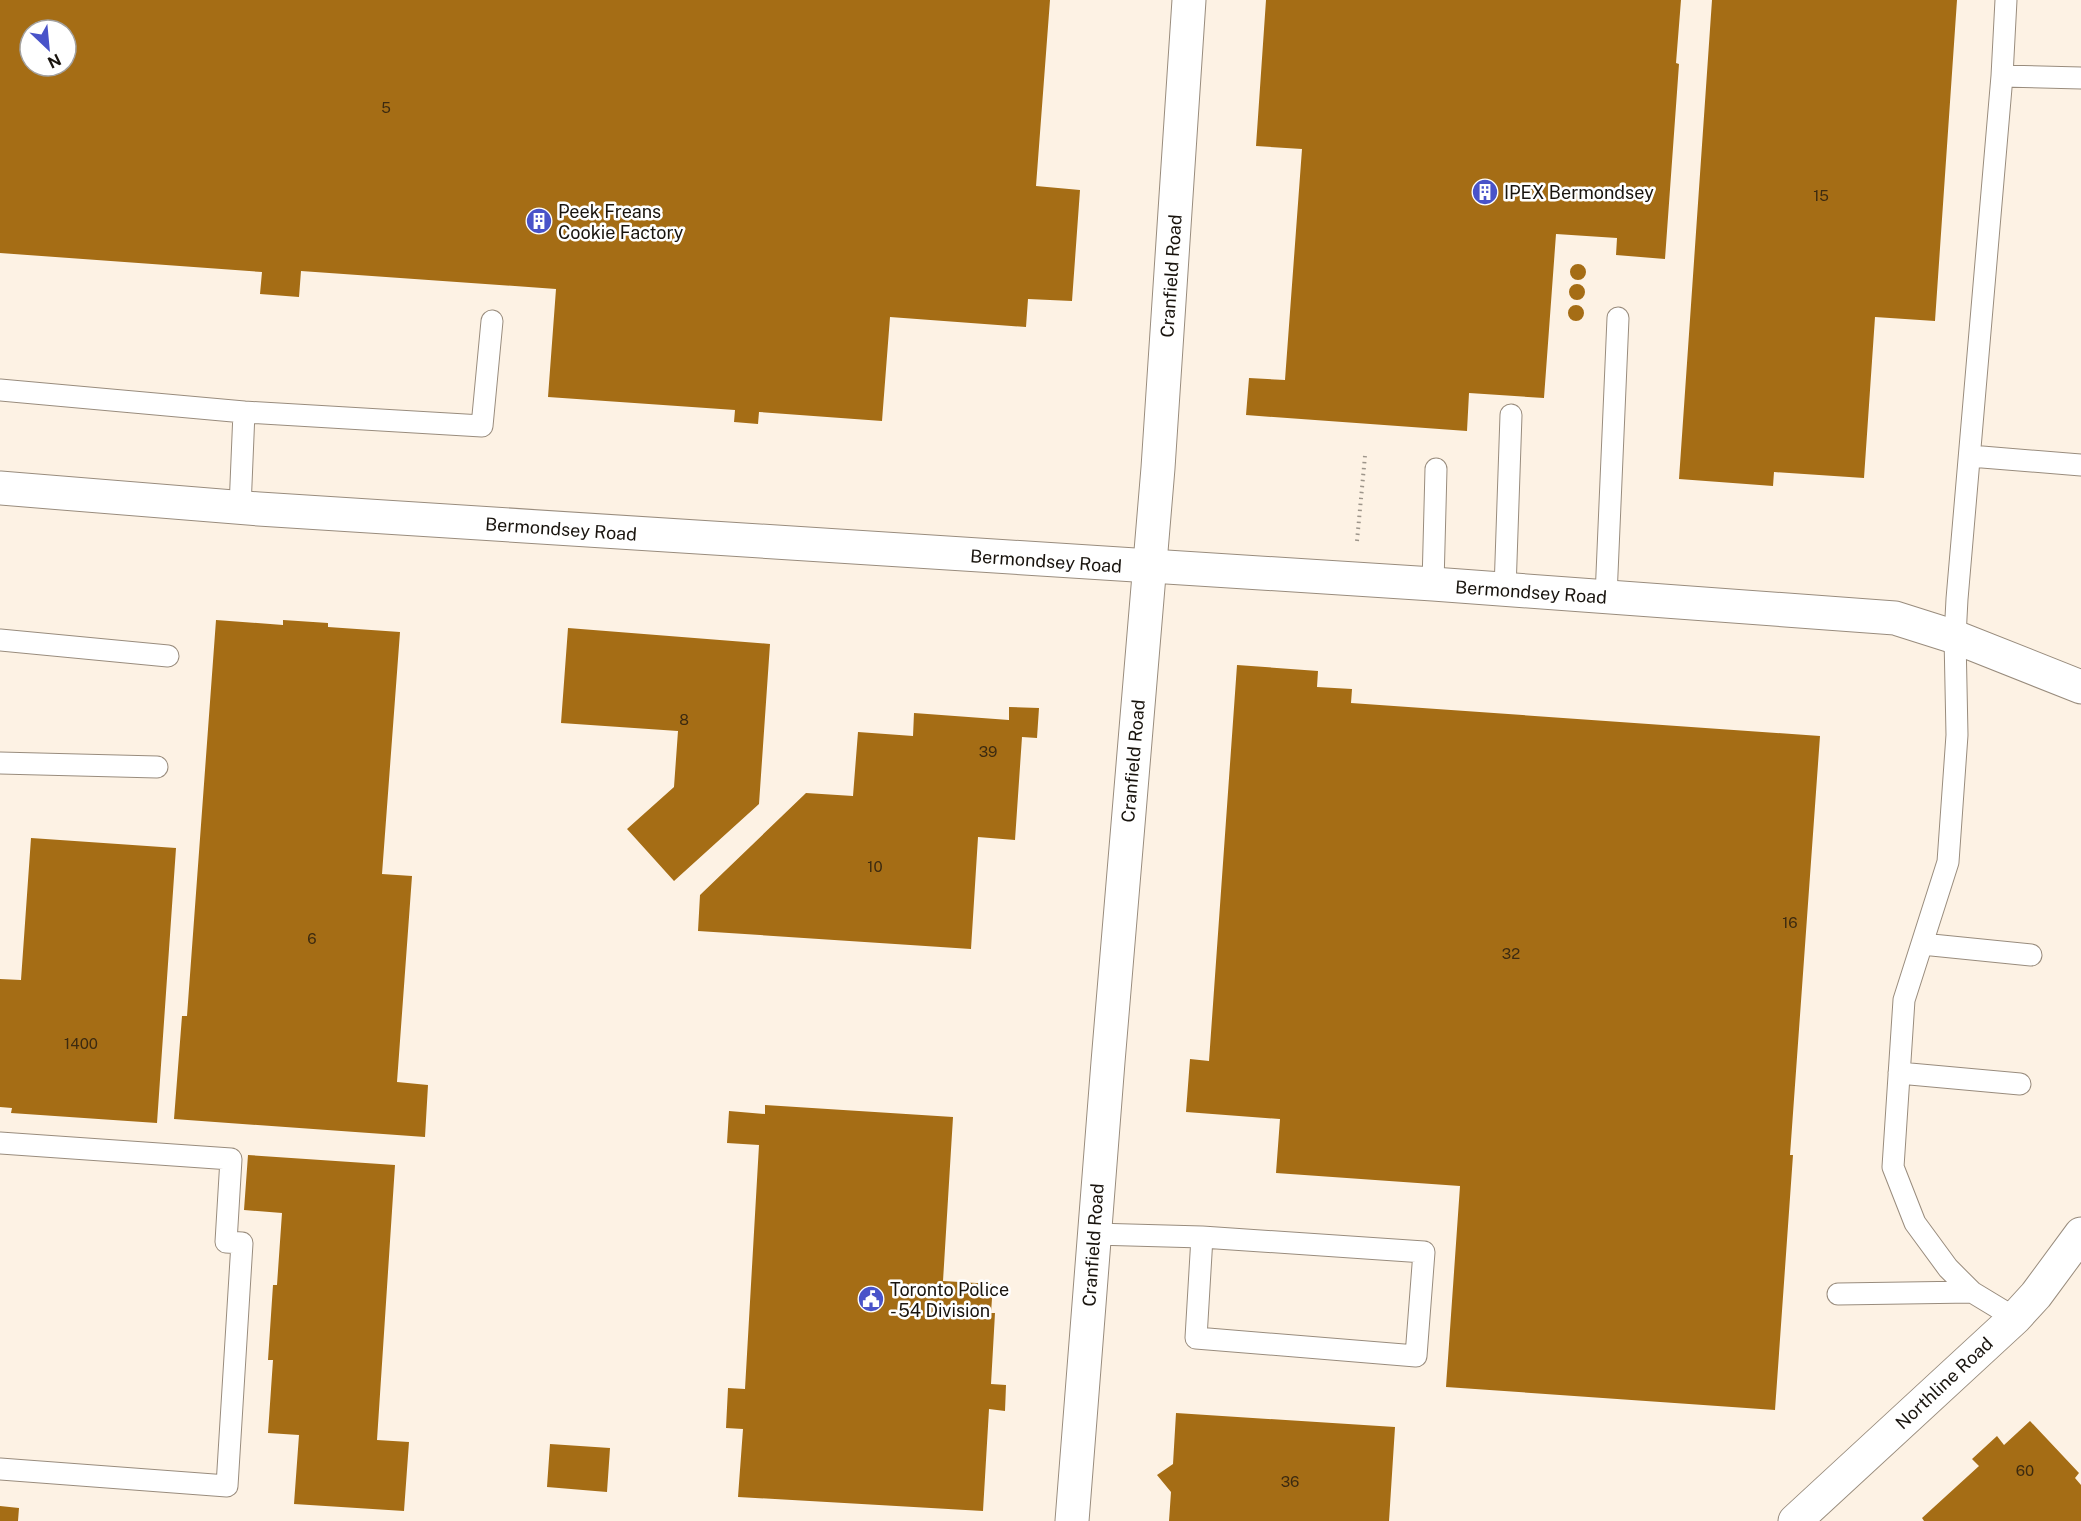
<svg xmlns="http://www.w3.org/2000/svg" width="2081" height="1521" viewBox="0 0 2081 1521" font-family="'Public Sans',sans-serif">
	<style>
		.building { fill: #a56d15; fill-rule: evenodd }
		.lines { fill: none; stroke-linecap: round; stroke-linejoin: round }
		.service-casing { stroke: #998c7d; stroke-width: 23 }
		.minor-casing { stroke: #998c7d; stroke-width: 35 }
		.tertiary-casing { stroke: #998c7d; stroke-width: 35 }
		.path { stroke: #9d958a; stroke-width: 4; stroke-dasharray: 1.5 4.5; stroke-linecap: butt }
		.service { stroke: #fff; stroke-width: 21 }
		.minor { stroke: #fff; stroke-width: 33 }
		.tertiary { stroke: #fff; stroke-width: 33 }
		.labels { text-anchor: middle; dominant-baseline: central; stroke-width: 5; stroke-linejoin: round; paint-order: stroke }
		.number-label { font-size: 15px; fill: #3c2a10 }
		.poi-label { font-size: 18px; fill: #19140e; stroke: #fff; text-anchor: start }
		.street-label { font-size: 18px; fill: #19140e; stroke: #fff }
	</style>
	<rect width="100%" height="100%" fill="#fdf2e4"/>
	<path class="building" d="M 0,0 L 1050,0 L 1036,186 L 1080,190 L 1072,301 L 1028,299 L 1026,327 L 890,317 L 882,421 L 759,412 L 758,424 L 734,422 L 735,410 L 548,397 L 556,289 L 301,271 L 299,297 L 260,294 L 262,272 L 0,253 ZM 30,30 L 66,30 L 66,66 L 30,66 Z
		M 1266,0 L 1681,0 L 1676,63 L 1679,64 L 1665,259 L 1616,255 L 1617,238 L 1556,234 L 1544,398 L 1469,393 L 1467,431 L 1246,415 L 1249,378 L 1285,380 L 1302,149 L 1256,146 Z
		M 1712,0 L 1957,0 L 1935,321 L 1875,317 L 1864,478 L 1774,472 L 1773,486 L 1679,479 Z
		M1570 272a8 8 0 1 1 16 0a8 8 0 1 1-16 0Z
		M1569 292a8 8 0 1 1 16 0a8 8 0 1 1-16 0Z
		M1568 313a8 8 0 1 1 16 0a8 8 0 1 1-16 0Z
		M 216,620 L 283,625 L 283,620 L 328,623 L 328,627 L 400,632 L 382,874 L 412,876 L 397,1082 L 428,1085 L 425,1137 L 174,1119 L 182,1016 L 187,1016 Z
		M 568,628 L 770,644 L 759,804 L 674,881 L 627,829 L 674,787 L 678,731 L 561,723 Z
		M 1237,665 L 1318,671 L 1317,687 L 1352,689 L 1351,703 L 1820,736 L 1790,1155 L 1793,1155 L 1775,1410 L 1446,1387 L 1460,1186 L 1276,1173 L 1280,1119 L 1186,1112 L 1190,1059 L 1209,1061 Z
		M 1009,707 L 1039,708 L 1037,738 L 1022,737 L 1015,840 L 978,837 L 971,949 L 698,931 L 700,895 L 806,793 L 853,796 L 858,732 L 913,736 L 914,713 L 1009,720 Z
		M 31,838 L 176,848 L 157,1123 L 11,1113 L 12,1108 L 0,1107 L 0,979 L 21,980 Z
		M 765,1105 L 953,1117 L 943,1281 L 993,1284 L 991,1313 L 995,1313 L 991,1384 L 1006,1385 L 1005,1411 L 989,1409 L 983,1511 L 738,1497 L 743,1429 L 726,1428 L 728,1388 L 745,1389 L 759,1145 L 727,1143 L 729,1111 L 765,1114 Z
		M 248,1155 L 395,1165 L 377,1440 L 409,1442 L 404,1511 L 294,1504 L 299,1435 L 268,1433 L 273,1360 L 268,1360 L 273,1285 L 277,1285 L 282,1213 L 244,1210 Z
		M 1176,1413 L 1395,1427 L 1389,1521 L 1169,1521 L 1171,1492 L 1157,1475 L 1173,1464 Z
		M 2030,1421 L 2079,1473 L 2075,1478 L 2081,1485 L 2081,1521 L 1924,1521 L 1922,1518 L 1979,1466 L 1972,1459 L 1997,1436 L 2004,1445 Z
		M 550,1444 L 610,1448 L 607,1492 L 547,1487 Z
		M 0,1506 L 19,1508 L 18,1521 L 0,1521 Z"/>
	<g class="lines">
		<g class="service-casing">
			<path id="service" d="M 2006,0 L 2002,76 L 1957,599 L 1955,637 L 1957,735 L 1948,862 L 1904,1000 L 1893,1167 L 1915,1223 L 1948,1268 L 1972,1292 L 2015,1318
				M 2002,76 L 2081,78
				M 0,390 L 244,412
				M 1970,456 L 2081,465
				M 240,508 L 244,412 L 482,426 L 492,321
				M 1433,584 L 1436,469
				M 1505,590 L 1511,415
				M 1606,597 L 1618,318
				M 0,640 L 168,656
				M 0,763 L 157,767
				M 1922,944 L 2031,955
				M 1899,1073 L 2020,1084
				M 0,1143 L 231,1159 L 226,1242 L 242,1243 L 227,1486 L 0,1469
				M 1094,1234 L 1202,1237 L 1424,1252 L 1416,1356 L 1196,1338 L 1202,1237
				M 1838,1294 L 1972,1292"/>
		</g>
		<g class="minor-casing">
			<path id="minor" d="M 1072,1521 L 1108,1062 L 1158,468 L 1189,0
				M 1795,1521 L 2015,1318 L 2036,1295 L 2081,1234"/>
		</g>
		<g class="tertiary-casing">
			<path id="tertiary" d="M 0,488 L 259,509 L 1433,584 L 1895,618 L 1955,637 L 2081,687"/>
		</g>
		<path class="path" d="M 1357,541 L 1365,456"/>
		<use href="#service" class="service"/>
		<use href="#minor" class="minor"/>
		<use href="#tertiary" class="tertiary"/>
	</g>
	<defs>
		<g id="building-disc" transform="scale(1.35)"><circle r="9.5" fill="#4953c9" stroke="#fff"/><path d="M-4-6H4V6H1V3H-1V6H-4ZM-2.5-4.3h1.7v1.8h-1.7ZM.8-4.3h1.7v1.8H.8ZM-2.5-1h1.7V.8h-1.7ZM.8-1h1.7V.8H.8Z" fill="#fff"/></g>
		<g id="civic-disc" transform="scale(1.35)"><circle r="9.5" fill="#4953c9" stroke="#fff"/><path d="M-.6-6.5H3V-4.5H.6V-3L4-1V1h2V6H-6V1h2V-1L-.6-3ZM-1.2 2.5V6h2.4V2.5Z" fill="#fff"/></g>
	</defs>
	<g fill-rule="evenodd">
		<use href="#building-disc" x="1485" y="192"/>
		<use href="#building-disc" x="539" y="221"/>
		<use href="#civic-disc" x="871" y="1299"/>
	</g>
	<g class="labels">
		<g class="number-label">
			<text x="386" y="107">5</text>
			<text x="1821" y="195">15</text>
			<text x="684" y="719">8</text>
			<text x="988" y="751">39</text>
			<text x="875" y="866">10</text>
			<text x="1790" y="922">16</text>
			<text x="312" y="938">6</text>
			<text x="1511" y="953">32</text>
			<text x="81" y="1043">1400</text>
			<text x="2025" y="1470">60</text>
			<text x="1290" y="1481">36</text>
		</g>
		<g class="poi-label">
			<text x="1504" y="192">IPEX Bermondsey</text>
			<text x="558" y="211">Peek Freans<tspan x="558" dy="21">Cookie Factory</tspan></text>
			<text x="890" y="1289">Toronto Police<tspan x="890" dy="21">- 54 Division</tspan></text>
		</g>
		<g class="street-label">
			<text transform="translate(1171 276) rotate(-86)">Cranfield Road</text>
			<text transform="translate(561 529) rotate(4)">Bermondsey Road</text>
			<text transform="translate(1046 561) rotate(4)">Bermondsey Road</text>
			<text transform="translate(1531 592) rotate(4)">Bermondsey Road</text>
			<text transform="translate(1133 761) rotate(-85)">Cranfield Road</text>
			<text transform="translate(1093 1245) rotate(-86)">Cranfield Road</text>
			<text transform="translate(1944 1383) rotate(-43)">Northline Road</text>
		</g>
	</g>
	<g transform="translate(48 48) rotate(154)"><circle r="28" fill="#ffffff" stroke="#a3a19f" stroke-width="1.5"/>
	<path d="M0-4.5L10 22L0 15L-10 22Z" fill="#4953c9"/>
	<text y="-9" font-size="16" font-weight="bold" text-anchor="middle" fill="#19140e">N</text>
	</g>
</svg>
